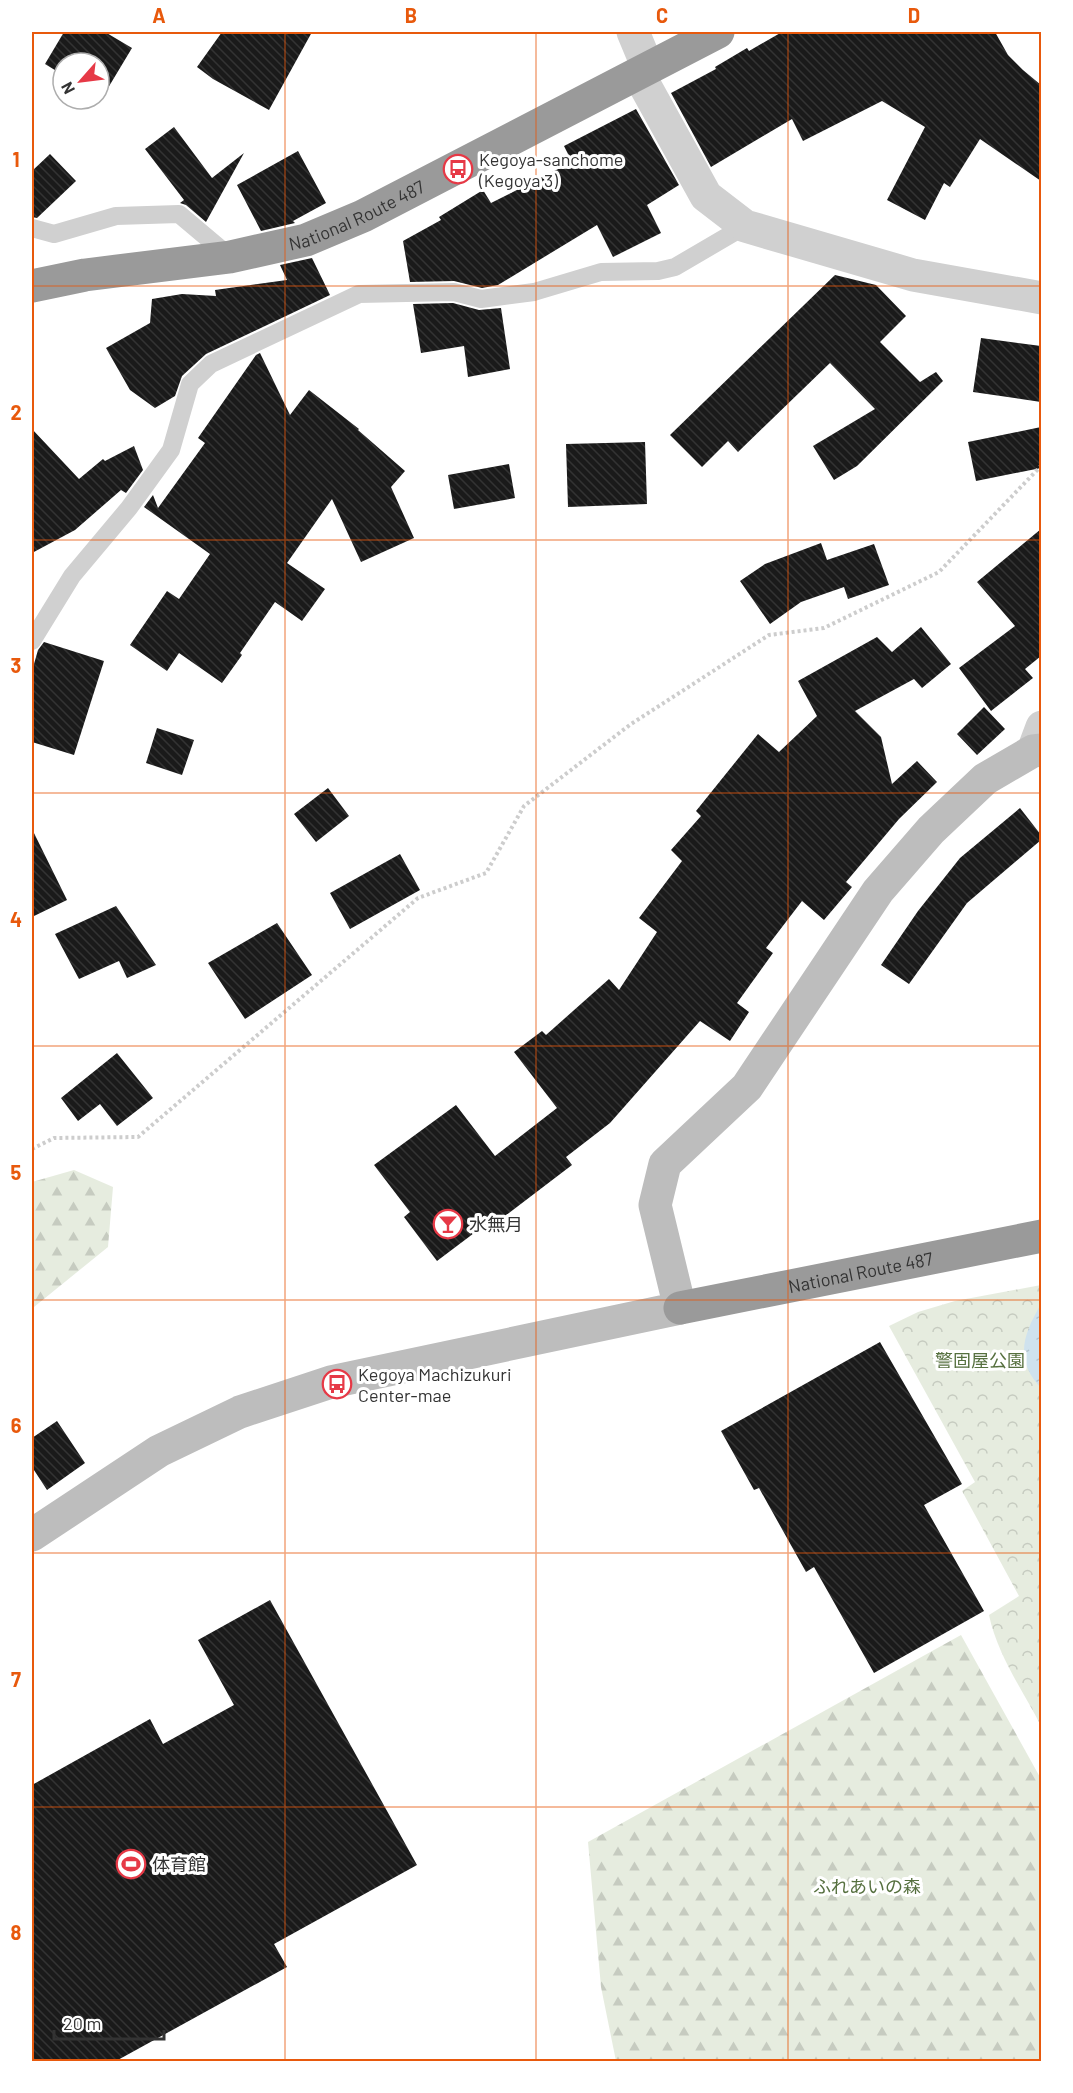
<svg xmlns="http://www.w3.org/2000/svg" width="1073" height="2093" viewBox="0 0 1073 2093" font-family="Barlow,'Noto Sans JP',sans-serif">
	<style>
		.forest { fill: url(#forest-firs) }
		.park { fill: url(#park-crowns) }
		.water { fill: url(#water-ripples) }
		.building { fill: url(#building-back-hatch) }
		.lines { fill: none; stroke-linecap: round; stroke-linejoin: round }
		.path { stroke: #cdcdcd; stroke-width: 4; stroke-dasharray: 3 3; stroke-linecap: butt }
		.lane { stroke: #d0d0d0; stroke-width: 18 }
		.street { stroke: #d0d0d0; stroke-width: 33 }
		.secondary { stroke: #bdbdbd; stroke-width: 33 }
		.highway { stroke: #9a9a9a; stroke-width: 33 }
		.grid { fill: none; stroke: #e8590c; stroke-width: 1.5; stroke-opacity: 0.55 }
		.labels { text-anchor: middle; dominant-baseline: central; stroke-width: 6; stroke-linejoin: round; paint-order: stroke }
		.poi-label { font-size: 18px; fill: #333; stroke: #fff; text-anchor: start }
		.street-label { font-size: 18px; fill: #333; stroke: #fff }
		.park-label { font-size: 18px; fill: #56703f; stroke: #fff }
		.neatline { fill: none; stroke: #e8590c; stroke-width: 2 }
		.grid-label { font-size: 20px; text-anchor: middle; font-weight: bold; fill: #e8590c }
	</style>
	<defs>
		<pattern id="forest-firs" width="22" height="20" patternUnits="userSpaceOnUse" patternTransform="scale(1.5)"><rect width="22" height="20" fill="#e6ecdf"/><path d="M5 1l3.5 6h-7zM16 11l3.5 6h-7z" fill="#c6cbc0"/></pattern>
		<pattern id="park-crowns" width="20" height="18" patternUnits="userSpaceOnUse" patternTransform="scale(1.5)"><rect width="20" height="18" fill="#e6ecdf"/><path d="M2 6a3 3 0 1 1 6 0M12 15a3 3 0 1 1 6 0" fill="none" stroke="#c6cbc0"/></pattern>
		<pattern id="water-ripples" width="26" height="14" patternUnits="userSpaceOnUse" patternTransform="scale(1.5)"><rect width="26" height="14" fill="#cfe2ee"/><path d="M2 4q2-2 4 0t4 0M15 11q2-2 4 0t4 0" fill="none" stroke="#b2c2cd"/></pattern>
		<pattern id="building-back-hatch" width="6" height="6" patternUnits="userSpaceOnUse" patternTransform="scale(1.5)"><rect width="6" height="6" fill="#1a1a1a"/><path d="M-1 5l2 2M0 0l6 6M5-1l2 2" fill="none" stroke="#333"/></pattern>
	</defs>
	<rect width="100%" height="100%" fill="#fff"/>
	<path class="forest" d="M 74,1170 L 113,1187 L 108,1247 L 34,1307 L 32,1312 L 32,1182 Z
		M 961,1635 L 1041,1779 L 1041,2061 L 616,2061 L 601,1987 L 588,1842 Z"/>
	<path class="park" d="M 1041,1285 L 1041,1726 C 1023,1691 997,1654 989,1615 L 1019,1596 L 962,1491 L 975,1482 L 889,1326 L 918,1312 L 955,1301 Z"/>
	<path class="water" d="M 1041,1304 L 1041,1388 C 1014,1359 1023,1335 1041,1304 Z"/>
	<path class="building" d="M 64,32 L 105,32 L 132,48 L 102,98 L 99,96 L 99,63 L 63,63 L 63,75 L 45,64 Z
		M 222,32 L 312,32 L 269,110 L 213,79 L 197,67 Z
		M 782,32 L 995,32 L 1008,55 L 1023,70 L 1041,85 L 1041,181 L 980,139 L 950,187 L 944,183 L 925,220 L 887,200 L 925,127 L 882,101 L 803,141 L 792,119 L 711,167 L 671,93 L 716,69 L 715,67 L 747,48 L 749,51 Z
		M 636,109 L 679,185 L 647,205 L 661,233 L 613,257 L 597,225 L 498,285 L 482,288 L 454,281 L 410,282 L 403,241 L 441,220 L 439,217 L 483,190 L 491,203 L 572,162 L 564,146 Z
		M 174,127 L 212,178 L 244,153 L 206,222 L 186,205 L 180,203 L 184,200 L 145,149 Z
		M 298,151 L 326,203 L 293,221 L 295,223 L 261,231 L 237,185 Z
		M 50,154 L 76,181 L 37,218 L 32,217 L 32,171 Z
		M 312,258 L 330,295 L 206,354 L 182,376 L 175,396 L 155,408 L 130,390 L 106,348 L 150,323 L 152,299 L 182,294 L 216,296 L 215,290 L 287,280 L 280,265 Z
		M 835,275 L 876,285 L 906,316 L 880,342 L 920,382 L 936,372 L 943,381 L 857,466 L 834,480 L 813,446 L 875,409 L 830,363 L 738,452 L 728,441 L 702,467 L 670,435 Z
		M 453,303 L 479,310 L 501,308 L 510,369 L 468,377 L 464,346 L 421,353 L 413,304 Z
		M 981,338 L 1041,346 L 1041,402 L 973,392 Z
		M 260,353 L 290,415 L 309,390 L 359,429 L 358,430 L 405,471 L 391,487 L 414,538 L 361,562 L 332,499 L 287,563 L 325,589 L 302,621 L 275,602 L 240,653 L 242,655 L 222,683 L 179,653 L 167,671 L 130,645 L 167,591 L 179,599 L 210,554 L 144,507 L 153,495 L 158,508 L 205,443 L 198,438 L 256,355 Z
		M 1041,427 L 1041,468 L 976,481 L 968,442 Z
		M 32,429 L 79,479 L 103,459 L 105,461 L 134,446 L 143,470 L 126,493 L 121,490 L 75,530 L 32,553 Z
		M 645,442 L 647,504 L 568,507 L 566,444 Z
		M 509,464 L 515,498 L 454,509 L 448,475 Z
		M 1041,529 L 1041,656 L 1025,669 L 1033,678 L 991,711 L 959,668 L 1015,626 L 977,582 Z
		M 821,543 L 827,560 L 874,544 L 889,585 L 848,599 L 844,587 L 801,602 L 770,624 L 740,581 L 765,564 Z
		M 921,627 L 951,664 L 922,688 L 914,679 L 855,711 L 881,737 L 892,784 L 917,761 L 937,782 L 899,819 L 846,882 L 852,887 L 824,920 L 802,901 L 766,948 L 773,953 L 737,1003 L 749,1012 L 730,1041 L 700,1021 L 610,1123 L 566,1157 L 572,1165 L 501,1219 L 498,1215 L 437,1261 L 404,1217 L 410,1212 L 374,1165 L 456,1105 L 495,1156 L 557,1108 L 514,1052 L 542,1031 L 546,1035 L 609,979 L 619,990 L 657,932 L 639,918 L 682,861 L 671,850 L 701,816 L 696,811 L 758,734 L 779,752 L 817,716 L 798,681 L 877,637 L 892,652 Z
		M 44,642 L 104,661 L 74,755 L 32,742 L 32,671 L 38,650 Z
		M 984,707 L 1005,729 L 977,755 L 957,734 Z
		M 157,728 L 194,740 L 182,775 L 146,763 Z
		M 328,788 L 349,816 L 316,842 L 294,814 Z
		M 1020,808 L 1041,835 L 1041,840 L 967,903 L 909,984 L 881,965 L 918,911 L 960,858 Z
		M 32,829 L 67,900 L 32,917 Z
		M 400,854 L 420,890 L 350,929 L 330,893 Z
		M 116,906 L 156,965 L 127,978 L 119,961 L 79,979 L 55,934 Z
		M 277,923 L 312,975 L 245,1019 L 208,963 Z
		M 117,1053 L 153,1098 L 117,1126 L 100,1104 L 78,1121 L 61,1098 Z
		M 880,1342 L 962,1484 L 924,1505 L 984,1611 L 874,1673 L 814,1567 L 806,1572 L 759,1488 L 754,1490 L 721,1431 Z
		M 57,1421 L 85,1463 L 47,1490 L 32,1467 L 32,1438 Z
		M 270,1600 L 417,1865 L 274,1944 L 287,1967 L 116,2061 L 32,2061 L 32,1785 L 150,1719 L 163,1744 L 234,1705 L 198,1640 Z"/>
	<g class="lines">
		<path class="path" d="M 32,1149 L 54,1138 L 138,1137 L 418,898 L 486,873 L 524,806 L 631,724 L 769,635 L 824,628 L 939,572 L 1042,465"/>
		<path class="lane" d="M 32,228 L 54,234 L 116,216 L 179,214 L 230,257
			M 32,641 L 72,576 L 129,508 L 171,450 L 190,384 L 211,364 L 359,294 L 454,292 L 481,299 L 534,292 L 601,272 L 658,271 L 675,267 L 745,226"/>
		<path class="street" d="M 633,32 L 648,68
			M 638,73 L 706,196 L 745,226 L 913,275 L 1042,298
			M 1033,751 L 1042,727"/>
		<path class="secondary" d="M 32,1535 L 159,1451 L 240,1412 L 331,1382 L 680,1308 L 655,1205 L 665,1164 L 747,1087 L 878,891 L 931,830 L 985,779 L 1033,751 L 1042,750"/>
		<g class="highway">
			<path id="s1" d="M 32,286 L 85,275 L 230,257 L 306,240 L 363,216 L 718,32"/>
			<path id="s2" d="M 680,1308 L 1042,1236"/>
		</g>
	</g>
	<path class="grid" d="M 285,32 L 285,2062M 536,32 L 536,2062M 788,32 L 788,2062M 32,286 L 1042,286M 32,540 L 1042,540M 32,793 L 1042,793M 32,1046 L 1042,1046M 32,1300 L 1042,1300M 32,1553 L 1042,1553M 32,1807 L 1042,1807"/>
	<defs>
		<g id="bus-ring" transform="scale(1.5)"><circle r="9.5" fill="#fff" stroke="#e63946" stroke-width="1.5"/><path d="M-5-6H5V4H4V6H2V4H-2V6H-4V4H-5ZM-3.5-4V0h7V-4ZM-3.5 1.2v1.5H-2V1.2ZM2 1.2v1.5H3.5V1.2Z" fill="#e63946"/></g>
		<g id="bar-ring" transform="scale(1.5)"><circle r="9.5" fill="#fff" stroke="#e63946" stroke-width="1.5"/><path d="M-6-5H6L.8 .8V4.5H3.5V6h-7V4.5H-.8V.8Z" fill="#e63946"/></g>
		<g id="stadium-ring" transform="scale(1.5)"><circle r="9.5" fill="#fff" stroke="#e63946" stroke-width="1.5"/><path d="M0-5a6.5 5 0 1 0 0 10a6.5 5 0 1 0 0-10ZM-3.5-1.8h7v3.6h-7Z" fill="#e63946"/></g>
	</defs>
	<g fill-rule="evenodd">
		<use href="#bus-ring" x="458" y="169"/>
		<use href="#bar-ring" x="448" y="1224"/>
		<use href="#bus-ring" x="337" y="1384"/>
		<use href="#stadium-ring" x="131" y="1864"/>
	</g>
	<g class="labels">
		<g class="poi-label">
			<text x="479" y="159">Kegoya-sanchome<tspan x="479" dy="21">(Kegoya 3)</tspan></text>
			<text x="469" y="1224">水無月</text>
			<text x="358" y="1374">Kegoya Machizukuri<tspan x="358" dy="21">Center-mae</tspan></text>
			<text x="152" y="1864">体育館</text>
		</g>
		<g class="street-label">
			<text stroke="none"><textPath href="#s1" startOffset="334">National Route 487</textPath></text>
			<text stroke="none"><textPath href="#s2" startOffset="184">National Route 487</textPath></text>
		</g>
		<g class="park-label">
			<text x="980" y="1360">警固屋公園</text>
			<text x="867" y="1886">ふれあいの森</text>
		</g>
	</g>
	<rect width="1073" height="2093" fill="none" stroke="#ffffff" stroke-width="66"/>
	<g transform="translate(81 81) rotate(242)"><circle r="28" fill="#ffffff" stroke="#adadad" stroke-width="1.5"/>
	<path d="M0-4.5L10 22L0 15L-10 22Z" fill="#e63946"/>
	<text y="-9" font-size="16" font-weight="bold" text-anchor="middle" fill="#333333">N</text>
	</g>
	<path d="M54 2030v9h110v-9" fill="none" stroke="#333333" stroke-width="3"/>
	<text x="63" y="2030" font-size="18" fill="#333333" stroke="#ffffff" stroke-width="4.5" paint-order="stroke">20 m</text>
	<rect x="33" y="33" width="1007" height="2027" class="neatline"/>
	<g class="grid-label">
		<text x="159" y="23">A</text>
		<text x="411" y="23">B</text>
		<text x="662" y="23">C</text>
		<text x="914" y="23">D</text>
		<text x="16" y="167">1</text>
		<text x="16" y="420">2</text>
		<text x="16" y="673">3</text>
		<text x="16" y="927">4</text>
		<text x="16" y="1180">5</text>
		<text x="16" y="1433">6</text>
		<text x="16" y="1687">7</text>
		<text x="16" y="1940">8</text>
	</g>
</svg>
